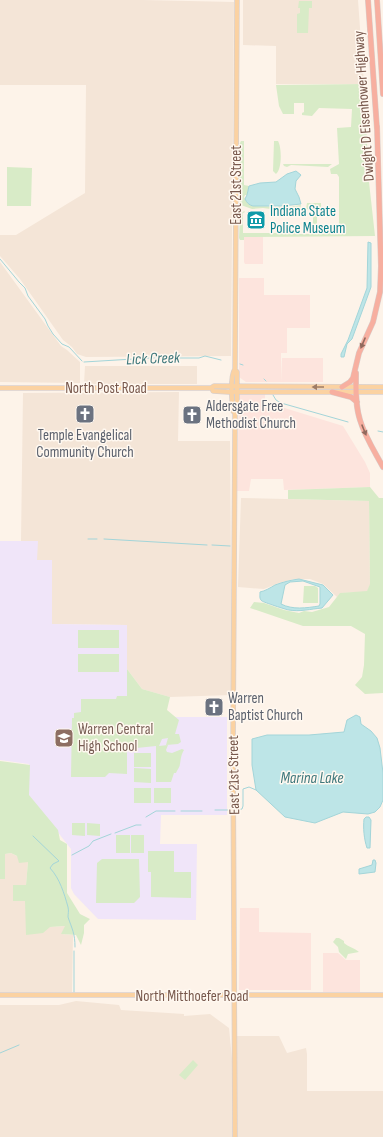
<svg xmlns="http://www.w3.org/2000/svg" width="383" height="1137" viewBox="0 0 383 1137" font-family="'Sofia Sans Condensed',sans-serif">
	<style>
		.residential { fill: #f4e5d7 }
		.commercial { fill: #fde4dd }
		.education { fill: #f0e5f9 }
		.green { fill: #d8ebc7 }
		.water { fill: #bde5e7; stroke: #a3d5d9; fill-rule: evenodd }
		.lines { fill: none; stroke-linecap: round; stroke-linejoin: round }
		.stream { stroke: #a3d5d9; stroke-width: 1 }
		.major-casing { stroke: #d9d0cd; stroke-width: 5.5 }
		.highway-casing { stroke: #d9d0cd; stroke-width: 6 }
		.major { stroke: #fbd2a2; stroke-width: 4 }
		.highway { stroke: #f7afa0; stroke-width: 5 }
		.oneway { fill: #91695d }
		.oneway2 { fill: #9f7d66 }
		.labels { text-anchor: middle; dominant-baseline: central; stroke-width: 3; stroke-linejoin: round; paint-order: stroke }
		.street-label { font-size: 15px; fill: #78584c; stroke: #fff8f0 }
		.culture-label { font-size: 15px; fill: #0d838f; stroke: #fff8f0; text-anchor: start }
		.worship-label { font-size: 15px; fill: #5b616d; stroke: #fff8f0; text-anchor: start }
		.education-label { font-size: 15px; fill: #785e54; stroke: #fff8f0; text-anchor: start }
		.water-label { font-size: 16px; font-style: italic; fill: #3f787c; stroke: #fff8f0 }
	</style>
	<rect width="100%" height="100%" fill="#fdf3e9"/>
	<path class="residential" d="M 0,0 L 143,0 L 234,2 L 231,356 L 86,357 L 77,354 L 72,347 L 63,340 L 20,279 L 0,256 L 0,235 L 16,235 L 85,193 L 86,85 L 0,85 Z
		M 243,0 L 358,0 L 364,84 L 276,84 L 276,46 L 243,45 Z
		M 0,262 L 61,346 L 67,350 L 80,362 L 80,383 L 0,382 Z
		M 85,366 L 197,366 L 197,384 L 84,384 Z
		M 179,392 L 178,441 L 230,441 L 232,695 L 170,697 L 142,689 L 127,669 L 127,625 L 51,624 L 52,561 L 37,560 L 37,541 L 21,541 L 23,393 Z
		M 241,498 L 369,501 L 370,585 L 367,592 L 341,593 L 337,597 L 323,584 L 310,579 L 294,579 L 279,583 L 264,589 L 238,587 Z
		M 11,853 L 28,862 L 26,885 L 14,901 L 25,901 L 50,927 L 66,926 L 62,934 L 73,935 L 72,992 L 0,993 L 0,879 L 5,879 L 5,854 Z
		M 76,1001 L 119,1005 L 121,1010 L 184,1014 L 184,1016 L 210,1014 L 229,1028 L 232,1059 L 233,1137 L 0,1137 L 0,1005 L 59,1005 Z
		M 237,1036 L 279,1036 L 287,1053 L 306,1048 L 307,1054 L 307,1091 L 383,1091 L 383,1137 L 236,1137 Z"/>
	<path class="commercial" d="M 244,237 L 263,237 L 263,264 L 245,264 L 244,262 Z
		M 239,278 L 264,278 L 264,295 L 310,295 L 310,328 L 287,328 L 287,353 L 281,353 L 281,382 L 246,382 L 239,377 Z
		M 282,358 L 323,358 L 323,382 L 281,382 Z
		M 239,393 L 260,393 L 265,394 L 265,407 L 267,408 L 276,408 L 278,406 L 343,426 L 365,462 L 370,473 L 370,487 L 284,490 L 283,479 L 251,479 L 249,491 L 237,491 Z
		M 240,908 L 259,908 L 259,932 L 311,933 L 311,990 L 239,990 Z
		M 323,953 L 338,953 L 346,960 L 360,960 L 360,992 L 323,992 Z"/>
	<path class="education" d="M 0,541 L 38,541 L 37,560 L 52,560 L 52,624 L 127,625 L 127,717 L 227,717 L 227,815 L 161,815 L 160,844 L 197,844 L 196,920 L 98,919 L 74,894 L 71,888 L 71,849 L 28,794 L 29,764 L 0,760 Z"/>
	<path class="green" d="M 299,1 L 312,1 L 312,8 L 309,8 L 308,33 L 297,33 L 297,14 L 300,13 L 300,8 L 298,8 Z
		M 364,84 L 369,182 L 375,236 L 244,237 L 244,240 L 240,240 L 239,238 L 240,215 L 244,211 L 245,212 L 243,213 L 243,233 L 283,233 L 288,231 L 298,234 L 326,234 L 329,232 L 330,229 L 339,229 L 339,177 L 337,174 L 331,174 L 330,169 L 339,164 L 337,128 L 351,127 L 352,109 L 319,108 L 312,116 L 302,115 L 302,113 L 304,112 L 304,103 L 294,103 L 294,114 L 283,114 L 279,106 L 276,85 Z
		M 241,141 L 244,141 L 244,185 L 249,186 L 247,195 L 245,195 L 244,197 C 246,201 248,205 253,206 L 289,207 L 301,205 L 300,209 L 291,211 L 280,216 L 271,209 L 263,208 L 252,209 L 241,205 L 239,198 C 239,186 235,150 241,141 Z
		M 274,141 L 278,141 C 282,148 282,169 276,174 L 273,171 Z
		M 283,164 L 332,164 L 328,167 L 291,165 L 287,167 L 284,166 Z
		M 7,167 L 32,168 L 31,206 L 7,206 Z
		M 307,203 L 321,203 L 321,209 L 317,210 L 317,229 L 319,230 L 318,231 L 311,230 L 313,229 L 313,210 L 306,209 Z
		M 370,487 L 379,498 L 383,498 L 383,693 L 365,694 L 355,685 L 362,677 L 364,665 L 365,634 L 351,626 L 303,626 L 250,608 L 254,602 L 264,603 L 284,610 L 299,613 L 304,611 L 312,612 L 329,607 L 340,593 L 367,591 L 370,584 L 369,501 L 288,499 L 288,490 Z
		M 304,586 L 315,586 L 318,588 L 318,603 L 303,603 Z
		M 78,630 L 119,630 L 119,648 L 78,648 Z
		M 78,654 L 119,654 L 119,672 L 78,672 Z
		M 127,669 L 142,689 L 170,697 L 167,710 L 179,720 L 175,734 L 179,734 L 181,742 L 178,744 L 166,745 L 168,738 L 162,739 L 159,746 L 168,745 L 166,750 L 167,752 L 172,753 L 182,749 L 184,750 C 181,755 181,758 180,764 C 180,767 177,770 176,773 L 174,773 L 171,782 L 156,782 L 156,746 L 127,749 L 127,774 L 109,773 L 105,777 L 71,777 L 72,718 L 74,718 L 74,713 L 81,712 L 81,699 L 116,699 L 117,696 L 127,696 Z
		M 134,753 L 151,753 L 151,767 L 134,767 Z
		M 0,761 L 30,765 L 29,795 L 58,830 L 60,840 L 67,844 L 67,893 L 80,914 L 90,919 L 84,925 L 84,933 L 81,945 L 76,935 L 61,934 L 65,926 L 50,927 L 43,933 L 26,935 L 25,901 L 13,901 L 13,885 L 26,885 L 28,862 L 19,863 L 17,856 L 11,853 L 5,854 L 5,879 L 0,879 Z
		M 134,768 L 151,769 L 151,783 L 134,782 Z
		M 134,788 L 151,788 L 151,803 L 134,803 Z
		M 154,788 L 171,788 L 171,803 L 154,803 Z
		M 72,823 L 85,823 L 85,836 L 72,835 Z
		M 87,823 L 100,824 L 100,836 L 87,835 Z
		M 116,835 L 130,835 L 130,853 L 116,853 Z
		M 131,835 L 144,835 L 144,853 L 131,853 Z
		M 148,851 L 174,851 L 174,872 L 191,872 L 191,898 L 151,897 L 151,872 L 148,872 Z
		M 102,859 L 139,859 L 140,897 L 134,903 L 96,903 L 97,863 Z
		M 336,938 L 339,938 L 344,941 L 344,943 C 348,947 355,948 359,952 L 348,954 L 346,959 L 339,952 L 338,947 L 333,942 Z
		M 193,1060 L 198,1065 L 185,1080 L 179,1075 Z"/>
	<path class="water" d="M 296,171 L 301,175 L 296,181 L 295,189 L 299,197 L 301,204 L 282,206 L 253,206 C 249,205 247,203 245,199 L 247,195 L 249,186 L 260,183 L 276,182 L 287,174 Z
		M 368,242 L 371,243 L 371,287 L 352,339 L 347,344 L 344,357 L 341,357 L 341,354 L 348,340 L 367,288 Z
		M 299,579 L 323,585 L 333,595 L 322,608 C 311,609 299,612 289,610 C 287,610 263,602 262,601 C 259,599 260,595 260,592 C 265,591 270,588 275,585 C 283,582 291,580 299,579 ZM 303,581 L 320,587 L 320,604 L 319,606 C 306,608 293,610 281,604 L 285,585 L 290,582 Z
		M 356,715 L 360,717 L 361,724 L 371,731 L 377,738 L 380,748 L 383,773 L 383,800 L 380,807 L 375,812 L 368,814 L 343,812 L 315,823 L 285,817 L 256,790 L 252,765 L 252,739 L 267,735 L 309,735 L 344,732 L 347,720 Z
		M 366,817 L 369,817 L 371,820 L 370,848 L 367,848 C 364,839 363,828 364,819 Z
		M 373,860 L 375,860 L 376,863 L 375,872 L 359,874 L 359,869 L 372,865 Z"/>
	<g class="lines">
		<path class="stream" d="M 0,259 L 19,282 L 25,288 L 28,296 L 45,319 L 48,326 L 53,334 L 62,344 L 69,347 L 82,361
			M 84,362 L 150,358 L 199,358 L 205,356 L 221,360
			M 240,364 L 243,365
			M 264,379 L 266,381
			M 273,395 L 276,400 L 281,403 L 348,422
			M 378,431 L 383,432
			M 88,539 L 97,539
			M 104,539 L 207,545
			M 212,545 L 230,546
			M 215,810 L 231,810
			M 238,810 L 242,809 L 243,806 L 243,789 L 249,787 L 256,790
			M 181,811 L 202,811
			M 146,817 L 156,811 L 175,811
			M 115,833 L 136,825 L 141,825
			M 33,836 L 59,861 L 53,864 L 50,868 C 60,879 64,893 68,907 C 69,911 68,914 68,917 C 72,929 75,933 75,947
			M 72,855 L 89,846 L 93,841 L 111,834
			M 74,992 L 74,951
			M 0,1053 L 19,1045"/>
		<g class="major-casing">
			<path id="major" d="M 0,388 L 211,388 L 214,386 L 383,387
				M 212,388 L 213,391 L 229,392 L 383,392
				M 235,413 L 237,410 L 237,372 L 235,370
				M 0,995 L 383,995
				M 235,1137 L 233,749 L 235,424 L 235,413 L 233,411 C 232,401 230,376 235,369 L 237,0"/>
		</g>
		<g class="highway-casing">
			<path id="highway" d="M 368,0 L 377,129
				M 377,0 L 383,94
				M 356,373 C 356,388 355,405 360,420 C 365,437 375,452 383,467
				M 342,387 L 350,382 L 353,378 L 359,353 L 373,322 L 380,292 L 381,266 L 377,126
				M 332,392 L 351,397 L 357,402"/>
		</g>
		<use href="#major" class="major"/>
		<use href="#highway" class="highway"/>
	</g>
	<defs><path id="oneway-solid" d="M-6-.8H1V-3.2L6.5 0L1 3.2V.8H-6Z"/></defs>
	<g class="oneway">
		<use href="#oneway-solid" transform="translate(363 343) rotate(113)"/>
		<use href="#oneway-solid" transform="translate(364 430) rotate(68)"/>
	</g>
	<use class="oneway2" href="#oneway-solid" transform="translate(318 387) rotate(-180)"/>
	<defs>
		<g id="museum-square" transform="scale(1)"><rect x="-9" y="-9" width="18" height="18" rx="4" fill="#0f9aa8" stroke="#fff8f0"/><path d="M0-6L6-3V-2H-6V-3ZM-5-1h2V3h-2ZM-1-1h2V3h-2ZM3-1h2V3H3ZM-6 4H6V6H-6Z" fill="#fff"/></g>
		<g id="church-square" transform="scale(1)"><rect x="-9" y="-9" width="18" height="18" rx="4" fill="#6b7280" stroke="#fff8f0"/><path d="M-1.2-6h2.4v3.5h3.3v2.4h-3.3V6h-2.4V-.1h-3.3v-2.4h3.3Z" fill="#fff"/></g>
		<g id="school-square" transform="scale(1)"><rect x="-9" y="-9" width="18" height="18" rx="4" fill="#8d6e63" stroke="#fff8f0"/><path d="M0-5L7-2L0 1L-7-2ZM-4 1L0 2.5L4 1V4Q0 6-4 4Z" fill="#fff"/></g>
	</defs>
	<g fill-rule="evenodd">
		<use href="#museum-square" x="256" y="220"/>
		<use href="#church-square" x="85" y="414"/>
		<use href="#church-square" x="192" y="415"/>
		<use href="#church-square" x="214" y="707"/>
		<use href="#school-square" x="64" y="738"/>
	</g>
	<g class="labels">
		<g class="street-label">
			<text transform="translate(364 106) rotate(-94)">Dwight D Eisenhower Highway</text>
			<text transform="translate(236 185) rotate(-90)">East 21st Street</text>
			<text x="106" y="388">North Post Road</text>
			<text transform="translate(234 775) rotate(-91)">East 21st Street</text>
			<text x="192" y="996">North Mitthoefer Road</text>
		</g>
		<g class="culture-label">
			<text x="270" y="211">Indiana State<tspan x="270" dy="17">Police Museum</tspan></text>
		</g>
		<g class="worship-label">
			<text x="206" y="406">Aldersgate Free<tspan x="206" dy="17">Methodist Church</tspan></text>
			<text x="85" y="435" text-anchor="middle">Temple Evangelical<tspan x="85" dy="17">Community Church</tspan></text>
			<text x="228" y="698">Warren<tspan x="228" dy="17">Baptist Church</tspan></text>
		</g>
		<g class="education-label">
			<text x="78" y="729">Warren Central<tspan x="78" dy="17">High School</tspan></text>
		</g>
		<g class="water-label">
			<text transform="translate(153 359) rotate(-2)">Lick Creek</text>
			<text x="312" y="778">Marina Lake</text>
		</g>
	</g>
</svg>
